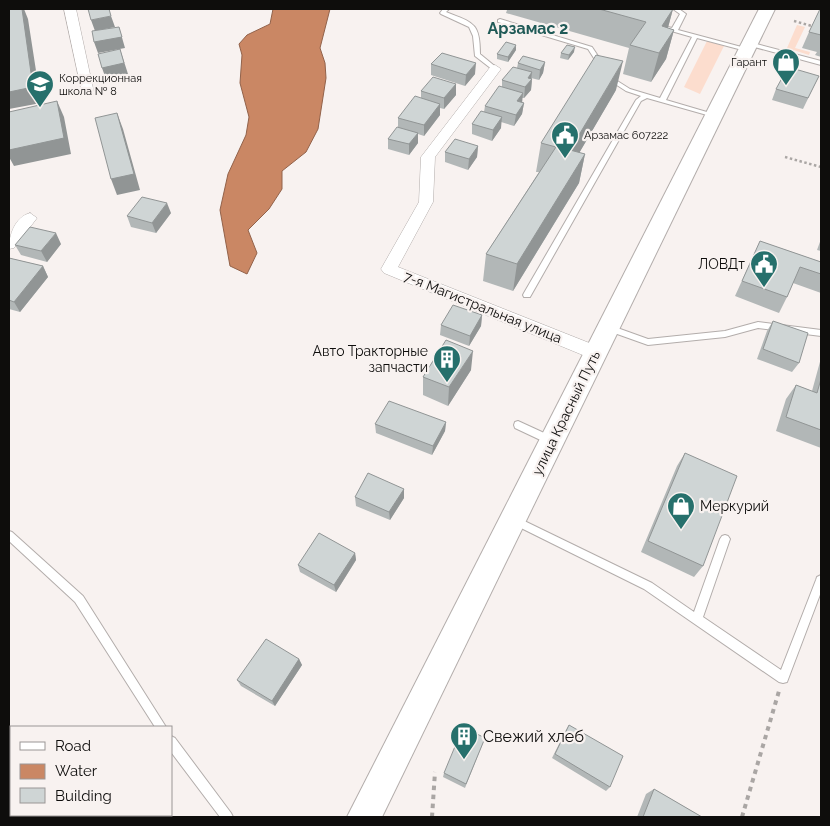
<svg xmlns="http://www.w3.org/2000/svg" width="830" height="826" viewBox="0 0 830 826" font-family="Raleway,sans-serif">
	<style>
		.green { fill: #fcddce }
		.water { fill: #ca8764; stroke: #92624a }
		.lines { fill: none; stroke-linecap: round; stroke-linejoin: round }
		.lane-casing { stroke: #b3adab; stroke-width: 2 }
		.street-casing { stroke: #b3adab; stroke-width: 1 }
		.secondary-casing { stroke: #b3adab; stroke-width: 2 }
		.path-far1 { stroke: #aaa6a4; stroke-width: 2.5; stroke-dasharray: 2.5 2.5; stroke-linecap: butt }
		.path { stroke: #aaa6a4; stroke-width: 4; stroke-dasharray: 4.5 4.5; stroke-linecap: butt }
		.lane { fill: #fff; fill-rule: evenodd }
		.street { fill: #fff; fill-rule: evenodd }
		.secondary { fill: #fff; fill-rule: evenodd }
		.wall { fill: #b2b7b7 }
		.shaded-wall { fill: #919595 }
		.building { fill: #cfd5d5; stroke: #919595 }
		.labels { text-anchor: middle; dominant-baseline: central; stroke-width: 4.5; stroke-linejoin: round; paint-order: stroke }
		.far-poi-label { font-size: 11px; fill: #0e0d0c; stroke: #f8f2f0; text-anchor: start }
		.poi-label { font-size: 14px; fill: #0e0d0c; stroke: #f8f2f0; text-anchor: end }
		.street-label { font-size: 14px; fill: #0e0d0c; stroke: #f8f2f0 }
		.far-district-label { font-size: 16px; font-weight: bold; fill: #205a57; stroke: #f8f2f0 }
		.near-poi-label { font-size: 16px; fill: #0e0d0c; stroke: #f8f2f0; text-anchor: start }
	</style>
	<rect width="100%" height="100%" fill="#f8f2f0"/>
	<path class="green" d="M 797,25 L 805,27 L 795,48 L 810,52 L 809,55 L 787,48 Z
		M 707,41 L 724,46 L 700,94 L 684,87 Z"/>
	<path class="water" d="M 273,9 L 330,9 L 320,48 L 325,63 L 326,78 L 318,129 L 306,152 L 282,171 L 282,189 L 269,209 L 248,230 L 257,253 L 247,274 L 230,266 L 220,210 L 228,174 L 246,135 L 249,117 L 240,83 L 242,55 L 239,44 L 247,35 L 270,24 Z"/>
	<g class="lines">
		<g class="lane-casing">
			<path id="lane" d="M 443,9 L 449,9 L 446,12 C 474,23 480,23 480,54 L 497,68 L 497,70 L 493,70 L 475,56 L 473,36 L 469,27 L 441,14 L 440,13 Z
				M 673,9 L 679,9 L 686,14 L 678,30 L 749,49 L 746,51 L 697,38 L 666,100 L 717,115 L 714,117 L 647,98 L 641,101 L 530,297 L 524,297 L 523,295 L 524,293 L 636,100 L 641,96 L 626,91 L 606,78 L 611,77 L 630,89 L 660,98 L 692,37 L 661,28 L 664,26 L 672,28 L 680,14 Z
				M 500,19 L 592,47 L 604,65 L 599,66 L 588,49 L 498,22 L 498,20 Z
				M 749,42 L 821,61 L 821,65 L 747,45 L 747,43 Z
				M 758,322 L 821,330 L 821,336 L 758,328 L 725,337 L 648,345 L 606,330 L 605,328 L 609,325 L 648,339 L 725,331 Z
				M 518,421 L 555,438 L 556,441 L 555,444 L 552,445 L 549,444 L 515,428 L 514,425 L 515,422 Z
				M 514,516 L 652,583 L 694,612 L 720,539 L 722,536 L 725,535 L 728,536 L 730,539 L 703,617 L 781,670 L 816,580 L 817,577 L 821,575 L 821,592 L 787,682 L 783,683 L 779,682 L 644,589 L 511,523 L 509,520 L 511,517 Z
				M 9,531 L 12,532 L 83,596 L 166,727 L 155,727 L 75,602 L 9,541 Z
				M 171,736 L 175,738 L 231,813 L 233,817 L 220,817 L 171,752 Z"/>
		</g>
		<g class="street-casing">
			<path id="street" d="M 64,9 L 76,9 L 94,93 L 92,96 L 84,96 L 82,93 Z
				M 495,65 L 501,69 L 435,157 L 433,202 L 398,267 L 602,348 L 604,353 L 602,358 L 596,360 L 590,358 L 384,273 L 381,269 L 419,202 L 421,157 L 491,66 Z
				M 30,213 L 37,218 L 14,248 L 9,249 C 9,235 15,217 30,213 Z"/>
		</g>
		<g class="secondary-casing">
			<path id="secondary" d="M 759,9 L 775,9 L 382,817 L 347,817 Z"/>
		</g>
		<path class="path-far1" d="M 794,21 L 812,26
			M 785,157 L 821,167"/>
		<path class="path" d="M 432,817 L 435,772
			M 742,817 L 779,691"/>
		<use href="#lane" class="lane"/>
		<use href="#street" class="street"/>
		<use href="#secondary" class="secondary"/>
	</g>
	<path class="wall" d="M 504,9 L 673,9 L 668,28 L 674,30 L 666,59 L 651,82 L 623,74 L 629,48 L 506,13 L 507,10 Z
		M 821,9 L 821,57 L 815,55 L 817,52 L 802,48 L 809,32 Z
		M 516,50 L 508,62 L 497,59 L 497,54 Z
		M 574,52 L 568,60 L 560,58 L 561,53 Z
		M 545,62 L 543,73 L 539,80 L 531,78 L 532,79 L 531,90 L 524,98 L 522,98 L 522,102 L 524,103 L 522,114 L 514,126 L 501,122 L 501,128 L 492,141 L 472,134 L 472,124 L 484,112 L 485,106 L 502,87 L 502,80 L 517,68 L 518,63 Z
		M 431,64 L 475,74 L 465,86 L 431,75 Z
		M 819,76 L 803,109 L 772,100 L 776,89 Z
		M 456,84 L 456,95 L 444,109 L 440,108 L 440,115 L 424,136 L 418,134 L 418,143 L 409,155 L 388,149 L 388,139 L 398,127 L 398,118 L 421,98 L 421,91 Z
		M 616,90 L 579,153 L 585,154 L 579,183 L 513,291 L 483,281 L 486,254 L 539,172 L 536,172 L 541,143 Z
		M 478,146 L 477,157 L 468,170 L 445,162 L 445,152 Z
		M 171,213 L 156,233 L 131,227 L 127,216 Z
		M 821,239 L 821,251 L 817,250 Z
		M 760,241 L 821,262 L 821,293 L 793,283 L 787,297 L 779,313 L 735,296 Z
		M 61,244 L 47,262 L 21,255 L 15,245 Z
		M 9,258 L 43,266 L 48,277 L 20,312 L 9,309 Z
		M 482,315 L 481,326 L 469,346 L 440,335 L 441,325 Z
		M 773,321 L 799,363 L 792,372 L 757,359 L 767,331 Z
		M 821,358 L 821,448 L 776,431 L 786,399 L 796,385 L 812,391 Z
		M 471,370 L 448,406 L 423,395 L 423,377 Z
		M 446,422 L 445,431 L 432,455 L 376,433 L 375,424 Z
		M 685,453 L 703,566 L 694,577 L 641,552 L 677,466 Z
		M 404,489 L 404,498 L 390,520 L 356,506 L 355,497 Z
		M 355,553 L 356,560 L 336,592 L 300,572 L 298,565 Z
		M 299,659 L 302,665 L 275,706 L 241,686 L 237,680 Z
		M 569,725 L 610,787 L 606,791 L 552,758 L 566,730 Z
		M 485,738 L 465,788 L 443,777 L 444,773 Z
		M 654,789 L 702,817 L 637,817 L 646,794 Z"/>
	<path class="shaded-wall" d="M 22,9 L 24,9 L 28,19 L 41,103 L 9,109 L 9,92 Z
		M 673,9 L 665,38 L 662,26 Z
		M 111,16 L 115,27 L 95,31 L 91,20 Z
		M 119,27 L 125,48 L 98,53 L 94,42 Z
		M 674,30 L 666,59 L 651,82 L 659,53 Z
		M 516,45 L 516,50 L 508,62 L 508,57 Z
		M 575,47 L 574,52 L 568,60 L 569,55 Z
		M 120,49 L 128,74 L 106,79 L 102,68 Z
		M 623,61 L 616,90 L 564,179 L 570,150 Z
		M 545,62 L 543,73 L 539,80 L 540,70 Z
		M 476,63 L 475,74 L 465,86 L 466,75 Z
		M 532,72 L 531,81 L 532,79 L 531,90 L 524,98 L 525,87 L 528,78 Z
		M 456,84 L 456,95 L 444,109 L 444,98 Z
		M 523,93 L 522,104 L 517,101 Z
		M 57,101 L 64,117 L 71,154 L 14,166 L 9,157 L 9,150 Z
		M 524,103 L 522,114 L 514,126 L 516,115 Z
		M 440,104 L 440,115 L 424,136 L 424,125 Z
		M 117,113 L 123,129 L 140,190 L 117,195 L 111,179 Z
		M 502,117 L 501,128 L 492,141 L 493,130 Z
		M 418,133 L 418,143 L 409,155 L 409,144 Z
		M 478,146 L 477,157 L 468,170 L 469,159 Z
		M 585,154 L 579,183 L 513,291 L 517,264 Z
		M 167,203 L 171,213 L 156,233 L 152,223 Z
		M 56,233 L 61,244 L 47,262 L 41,251 Z
		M 43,266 L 48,277 L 20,312 L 14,302 Z
		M 482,315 L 481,326 L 469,346 L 470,336 Z
		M 473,351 L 471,370 L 448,406 L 449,387 Z
		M 446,422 L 445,431 L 432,455 L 433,446 Z
		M 404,489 L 404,498 L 390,520 L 389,512 Z
		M 355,553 L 356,560 L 336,592 L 334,585 Z
		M 299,659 L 302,665 L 275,706 L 272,701 Z"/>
	<path class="building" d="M 9,9 L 22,9 L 33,87 L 9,92 Z
		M 88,9 L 109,9 L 111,16 L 91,20 Z
		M 599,9 L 673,9 L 662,26 L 674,30 L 659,53 L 630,45 L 646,22 Z
		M 820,9 L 821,9 L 821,35 L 809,32 Z
		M 119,27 L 122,37 L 94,42 L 92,31 Z
		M 506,42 L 516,45 L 508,57 L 497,54 Z
		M 567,45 L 575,47 L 569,55 L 561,53 Z
		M 120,49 L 124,63 L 102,68 L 98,54 Z
		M 442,53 L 476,63 L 466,75 L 431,64 Z
		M 596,55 L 623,61 L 570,150 L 585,154 L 517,264 L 486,254 L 556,147 L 541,143 Z
		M 523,56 L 545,62 L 540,70 L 518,63 Z
		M 513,67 L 532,72 L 528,78 L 532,79 L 525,87 L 502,80 Z
		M 788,67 L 819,76 L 808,98 L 776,89 Z
		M 433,77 L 456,84 L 444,98 L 421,91 Z
		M 499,86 L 523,93 L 517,101 L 524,103 L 516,115 L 485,106 Z
		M 415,96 L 440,104 L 424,125 L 398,118 Z
		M 57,101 L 64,138 L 9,150 L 9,112 Z
		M 481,111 L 502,117 L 493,130 L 472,124 Z
		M 117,113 L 134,174 L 111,179 L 95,118 Z
		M 397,127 L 418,133 L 409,144 L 388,139 Z
		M 455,139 L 478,146 L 469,159 L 445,152 Z
		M 142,197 L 167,203 L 152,223 L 127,216 Z
		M 30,227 L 56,233 L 41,251 L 15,245 Z
		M 760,241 L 821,262 L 821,274 L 800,267 L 787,297 L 742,281 Z
		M 9,258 L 43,266 L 14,302 L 9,300 Z
		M 453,305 L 482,315 L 470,336 L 441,325 Z
		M 773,321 L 808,333 L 799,363 L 763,349 Z
		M 446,340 L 473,351 L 449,387 L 423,377 Z
		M 821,379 L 821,430 L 786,417 L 796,385 L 817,393 Z
		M 389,401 L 446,422 L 433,446 L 375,424 Z
		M 685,453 L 737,476 L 703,566 L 648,541 Z
		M 368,473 L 404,489 L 389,512 L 355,497 Z
		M 319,533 L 355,553 L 334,585 L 298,565 Z
		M 266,639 L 299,659 L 272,701 L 237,680 Z
		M 569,725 L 623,756 L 610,787 L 555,754 Z
		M 463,727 L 485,738 L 466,784 L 444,773 Z
		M 654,789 L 702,817 L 643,817 Z"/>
	<defs>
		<g id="shop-pin" transform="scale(1.4375)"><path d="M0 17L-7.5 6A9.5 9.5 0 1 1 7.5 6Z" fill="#26706c" stroke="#f8f2f0"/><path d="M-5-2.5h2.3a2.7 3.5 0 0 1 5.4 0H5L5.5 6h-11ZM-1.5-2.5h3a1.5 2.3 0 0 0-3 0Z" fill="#fff"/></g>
		<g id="school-pin" transform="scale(1.4375)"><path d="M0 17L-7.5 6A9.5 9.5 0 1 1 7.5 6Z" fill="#26706c" stroke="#f8f2f0"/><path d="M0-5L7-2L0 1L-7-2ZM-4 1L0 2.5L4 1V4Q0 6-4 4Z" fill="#fff"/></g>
		<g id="civic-pin" transform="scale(1.4375)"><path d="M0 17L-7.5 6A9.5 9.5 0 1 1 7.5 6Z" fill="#26706c" stroke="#f8f2f0"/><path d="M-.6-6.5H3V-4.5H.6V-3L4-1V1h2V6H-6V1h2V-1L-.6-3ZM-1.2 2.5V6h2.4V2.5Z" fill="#fff"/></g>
		<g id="building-pin" transform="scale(1.4375)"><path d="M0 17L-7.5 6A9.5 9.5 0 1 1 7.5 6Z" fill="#26706c" stroke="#f8f2f0"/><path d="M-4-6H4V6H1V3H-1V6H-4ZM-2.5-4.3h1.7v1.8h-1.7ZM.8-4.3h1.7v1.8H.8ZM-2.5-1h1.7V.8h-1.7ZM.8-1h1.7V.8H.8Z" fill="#fff"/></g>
	</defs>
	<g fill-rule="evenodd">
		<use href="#shop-pin" x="786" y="62"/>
		<use href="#school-pin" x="40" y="84"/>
		<use href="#civic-pin" x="565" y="135"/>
		<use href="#civic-pin" x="764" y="264"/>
		<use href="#building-pin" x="447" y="359"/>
		<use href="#shop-pin" x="681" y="506"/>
		<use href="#building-pin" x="464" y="736"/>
	</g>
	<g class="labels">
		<g class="far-poi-label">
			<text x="767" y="62" text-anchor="end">Гарант</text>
			<text x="59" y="78">Коррекционная<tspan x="59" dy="13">школа № 8</tspan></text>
			<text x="584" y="135">Арзамас 607222</text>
		</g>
		<g class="poi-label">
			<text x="745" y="264">ЛОВДт</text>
			<text x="428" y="351">Авто Тракторные<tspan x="428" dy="16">запчасти</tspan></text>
			<text x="700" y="506" text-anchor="start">Меркурий</text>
		</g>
		<g class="street-label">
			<text transform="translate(483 307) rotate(22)">7-я Магистральная улица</text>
			<text transform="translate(566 413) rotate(-64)">улица Красный Путь</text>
		</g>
		<g class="far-district-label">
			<text x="528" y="28">Арзамас 2</text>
		</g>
		<g class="near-poi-label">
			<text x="483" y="736">Свежий хлеб</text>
		</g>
	</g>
	<rect width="830" height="826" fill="none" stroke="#0e0d0c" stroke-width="20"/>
	<rect x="10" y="726" width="162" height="90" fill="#f8f2f0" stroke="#9a9695"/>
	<rect x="20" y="742" width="25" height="8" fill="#ffffff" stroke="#9a9695"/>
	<text x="55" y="751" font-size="15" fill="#0e0d0c">Road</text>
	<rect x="20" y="764" width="25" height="15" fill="#ca8764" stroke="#9a9695"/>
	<text x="55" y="776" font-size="15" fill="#0e0d0c">Water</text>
	<rect x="20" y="788" width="25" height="15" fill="#cfd5d5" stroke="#9a9695"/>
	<text x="55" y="801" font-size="15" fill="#0e0d0c">Building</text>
</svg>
